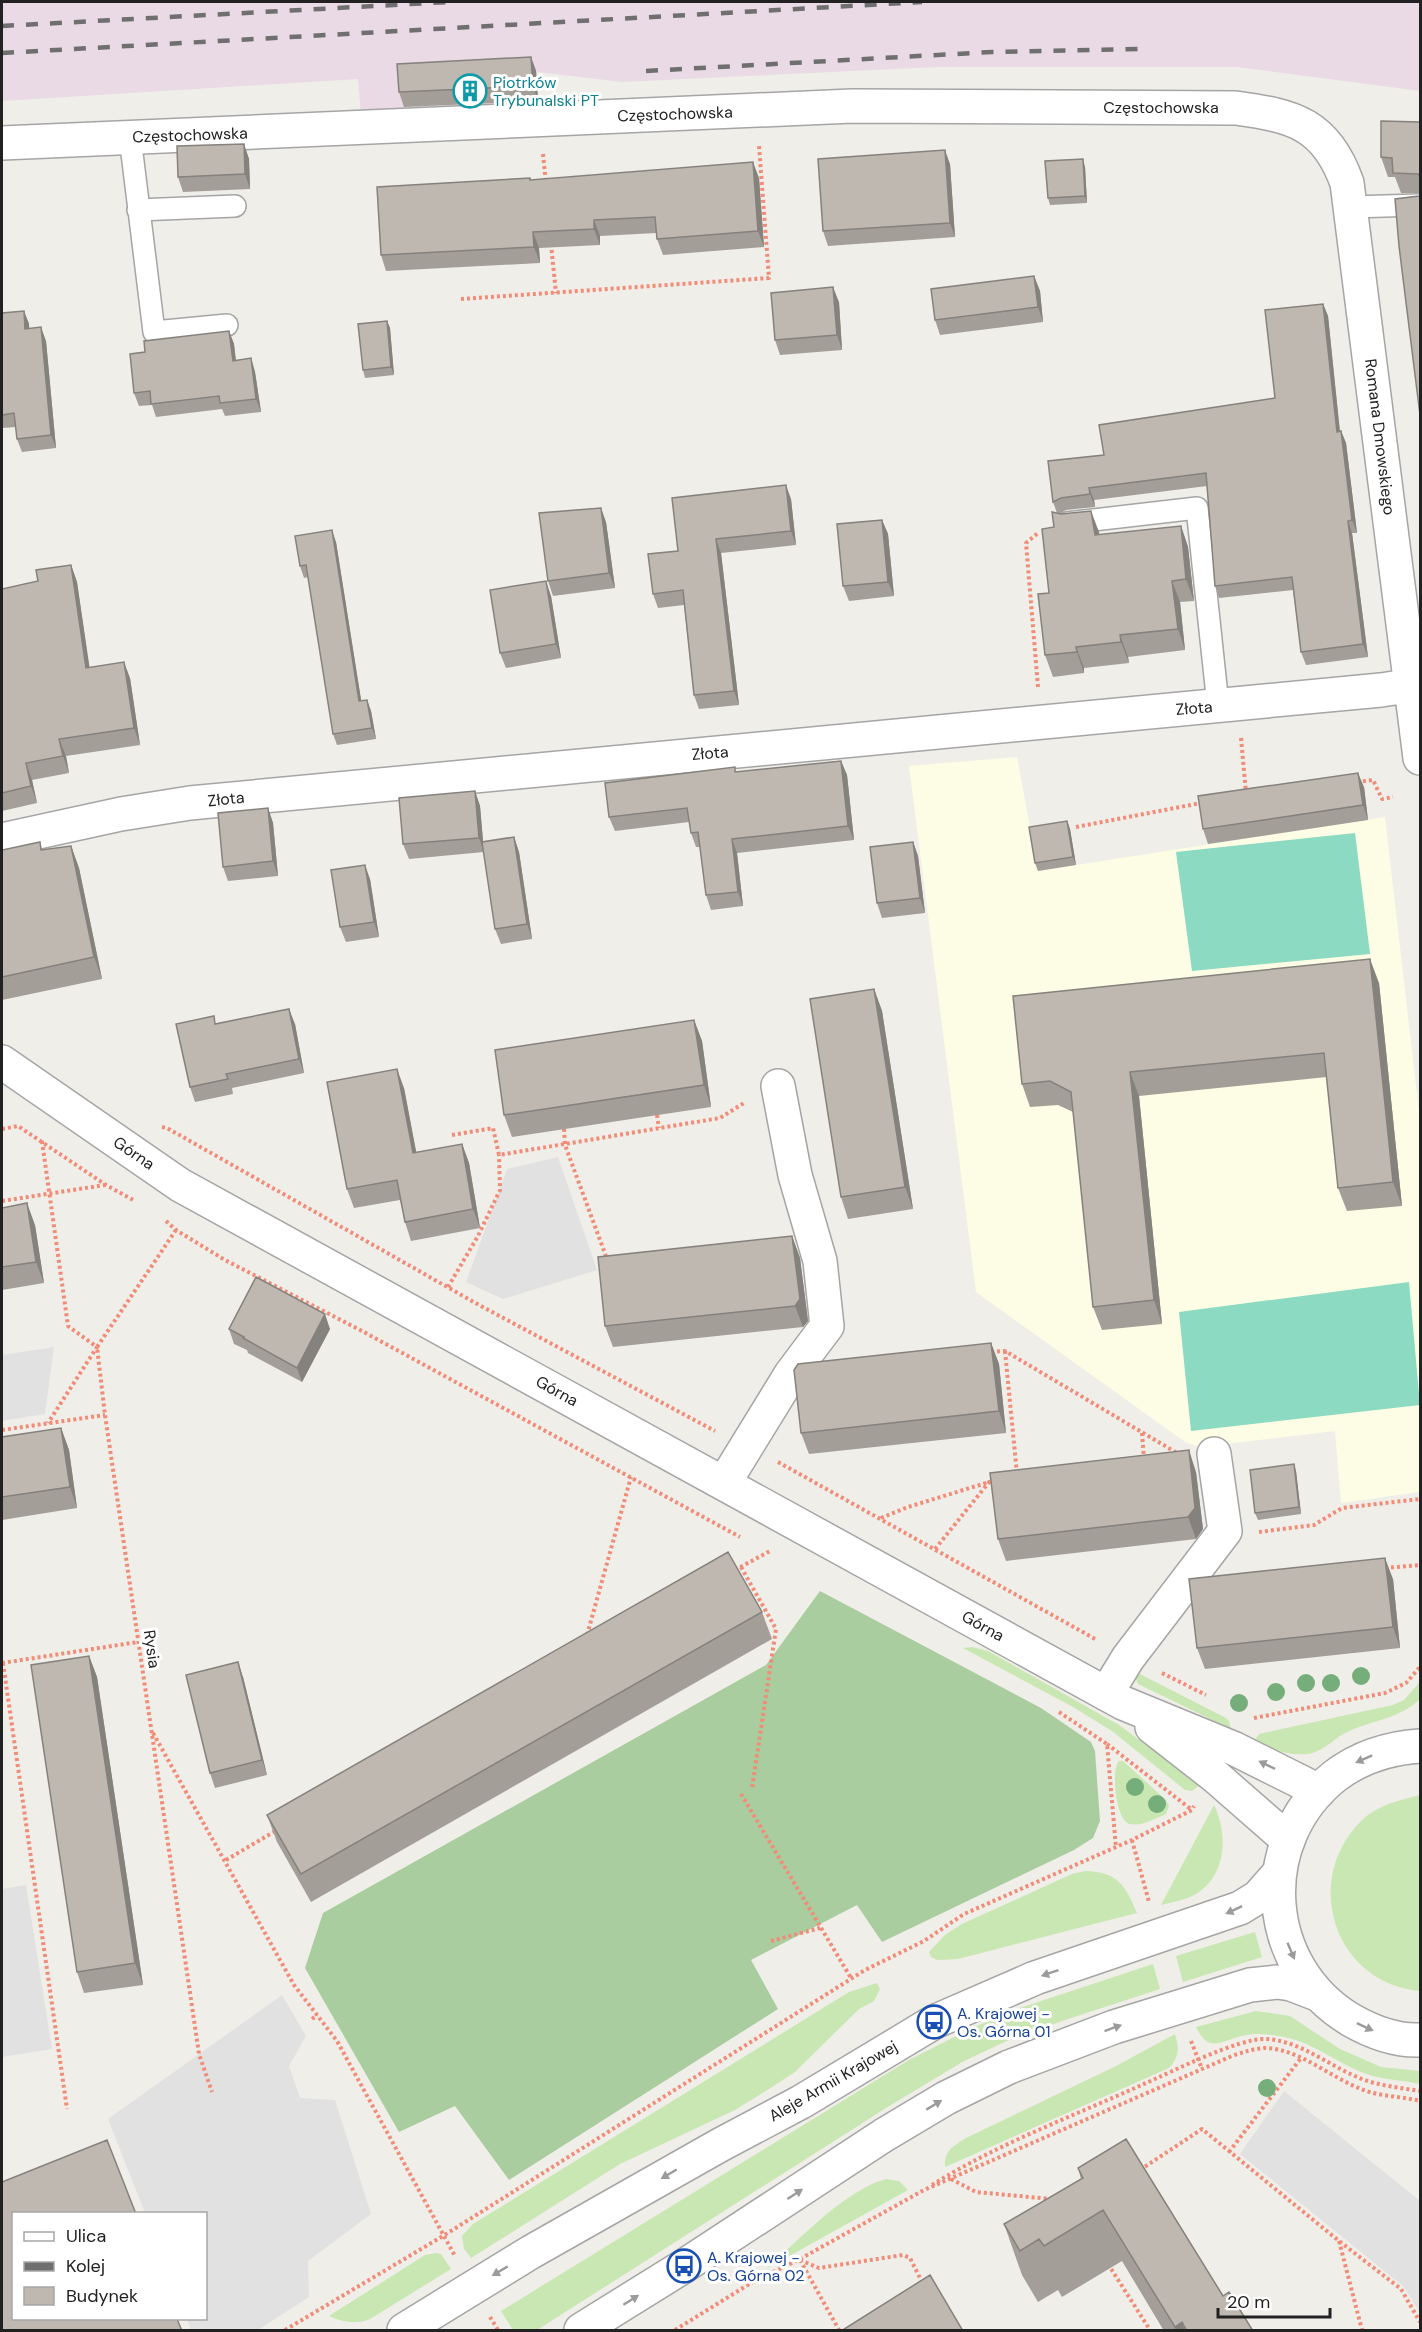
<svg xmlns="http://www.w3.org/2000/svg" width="1422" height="2332" viewBox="0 0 1422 2332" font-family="'DM Sans',sans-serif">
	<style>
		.industrial { fill: #e9dae5 }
		.education { fill: #fcfde4 }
		.grass { fill: #c8e7b2 }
		.forest { fill: #aacd9f }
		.pitch { fill: #8bdac1 }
		.parking { fill: #e1e1e1 }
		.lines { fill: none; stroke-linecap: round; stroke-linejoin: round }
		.service-casing { stroke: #a5a5a5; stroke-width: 24 }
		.minor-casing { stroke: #a5a5a5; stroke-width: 36 }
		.tertiary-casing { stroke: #a5a5a5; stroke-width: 36 }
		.path { stroke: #f18c78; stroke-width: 4; stroke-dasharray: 3 3; stroke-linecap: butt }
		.service { stroke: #fff; stroke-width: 21 }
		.minor { stroke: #fff; stroke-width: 33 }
		.tertiary { stroke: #fff; stroke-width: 33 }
		.rail { stroke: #6f6f6f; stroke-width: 4.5; stroke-dasharray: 12 12; stroke-linecap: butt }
		.tree { fill: #76ae7b }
		.wall { fill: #a39e98 }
		.shaded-wall { fill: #85817c }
		.building { fill: #beb8b1; stroke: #85817c; stroke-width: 1.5 }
		.oneway { fill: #9b9b9b }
		.labels { text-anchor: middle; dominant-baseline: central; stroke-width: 6; stroke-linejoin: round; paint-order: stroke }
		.culture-label { font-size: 16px; fill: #0d838f; stroke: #fff; text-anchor: start }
		.street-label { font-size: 16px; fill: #212121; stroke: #fff }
		.transit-label { font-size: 16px; fill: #164399; stroke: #fff; text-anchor: start }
	</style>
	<rect width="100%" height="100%" fill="#f0eee8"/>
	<path class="industrial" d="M 2,2 L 1420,2 L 1420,91 L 1237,67 L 938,67 L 622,82 L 537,72 L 538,104 L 361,114 L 358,79 L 2,101 Z"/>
	<path class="education" d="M 1017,757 L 1038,871 L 1385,817 L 1420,1120 L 1420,1492 L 1341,1503 L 1335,1431 L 1200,1447 L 1185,1442 L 976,1292 L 909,766 Z"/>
	<path class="grass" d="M 972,1647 L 988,1651 L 1119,1725 L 1200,1785 L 1192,1791 L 1185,1790 L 1112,1731 L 1073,1707 L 963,1648 Z
		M 1132,1670 L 1226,1718 L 1229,1721 L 1231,1729 L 1138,1684 Z
		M 1420,1682 L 1420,1699 C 1398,1721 1366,1720 1340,1736 C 1330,1743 1321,1752 1308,1754 C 1289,1756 1271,1749 1254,1741 L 1259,1734 L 1393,1705 L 1404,1700 Z
		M 1119,1761 L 1123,1761 L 1166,1800 L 1169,1806 L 1166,1814 C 1157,1818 1140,1827 1130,1824 C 1115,1820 1111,1769 1119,1761 Z
		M 1420,1795 L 1420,1991 C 1334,1983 1301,1880 1362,1820 C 1378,1805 1400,1800 1420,1795 Z
		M 1214,1805 C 1228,1834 1227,1875 1196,1894 C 1186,1900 1173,1902 1161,1905 Z
		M 1085,1871 C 1118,1872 1125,1885 1137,1913 L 958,1959 L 937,1960 L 931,1957 L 929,1952 L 945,1935 L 962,1924 L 1072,1874 Z
		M 1255,1932 L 1262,1957 L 1183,1982 L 1176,1956 Z
		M 1153,1964 L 1160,1989 L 1065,2020 L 1009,2040 L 964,2061 L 886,2108 L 537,2330 L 513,2330 L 501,2311 L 909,2060 L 972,2028 L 1020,2008 Z
		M 877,1983 L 880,1989 L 874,2001 L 859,2009 L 795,2072 L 772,2087 L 735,2110 L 620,2164 L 471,2258 L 464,2249 L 462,2236 L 473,2224 L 849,1992 Z
		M 1256,2011 L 1290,2016 L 1340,2049 L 1381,2067 L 1420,2071 L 1420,2084 C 1403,2080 1384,2080 1366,2074 C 1336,2063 1311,2040 1278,2036 C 1266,2034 1253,2033 1242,2036 C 1220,2041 1209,2054 1196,2027 Z
		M 1175,2034 C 1179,2048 1180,2056 1169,2068 L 945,2167 C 944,2151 953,2146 966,2138 L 1116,2066 Z
		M 886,2179 L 899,2181 L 908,2190 L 766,2269 C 799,2240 845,2190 886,2179 Z
		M 437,2253 L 441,2254 L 451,2269 L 370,2319 C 356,2325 342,2322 329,2316 L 425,2255 Z"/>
	<path class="forest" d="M 820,1591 L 1041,1708 L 1091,1742 L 1095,1751 L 1100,1821 L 1093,1838 L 1074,1850 L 882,1942 L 857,1905 L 751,1960 L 778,2009 L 509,2180 L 455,2106 L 399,2132 L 305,1968 L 323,1913 L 766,1665 Z"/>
	<path class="pitch" d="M 1355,833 L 1370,954 L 1192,971 L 1176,852 Z
		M 1409,1282 L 1420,1405 L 1191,1431 L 1179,1312 Z"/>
	<path class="parking" d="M 558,1157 L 597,1270 L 503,1299 L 466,1282 L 507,1169 Z
		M 54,1347 L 45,1414 L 2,1421 L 2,1355 Z
		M 26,1885 L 52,2049 L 2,2057 L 2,1889 Z
		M 282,1995 L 306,2036 L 289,2066 L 300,2098 L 335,2100 L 371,2214 L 308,2261 L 309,2297 L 258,2330 L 191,2330 L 187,2319 L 206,2318 L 206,2214 L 145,2213 L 108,2119 Z
		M 1284,2091 L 1420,2201 L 1420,2313 L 1404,2287 L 1240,2154 Z"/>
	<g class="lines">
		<g class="service-casing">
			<path id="service" d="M 130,137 L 154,332 L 227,325
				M 1350,207 L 1420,205
				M 138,210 L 235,206
				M 1067,523 L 1197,508 L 1218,705"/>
		</g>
		<g class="minor-casing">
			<path id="minor" d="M 2,143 L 852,106 L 1236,108 C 1294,116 1326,124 1347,183 L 1420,758
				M 2,840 L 121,814 L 190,803 L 1381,690 L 1420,684
				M 2,1062 L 180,1185 L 1123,1703 L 1235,1749 L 1319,1791
				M 724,1483 L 791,1374 L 827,1326 L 820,1261 L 795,1175 L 778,1086
				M 1106,1694 L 1128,1658 L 1225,1531 L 1214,1454
				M 1152,1727 L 1216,1777 L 1288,1840"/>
		</g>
		<g class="tertiary-casing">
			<path id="tertiary" d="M 1420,1746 C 1390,1748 1360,1757 1335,1776 C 1253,1841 1262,1967 1351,2020 C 1372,2032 1396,2041 1420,2040
				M 404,2330 L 531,2252 L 720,2145 L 801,2102 L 934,2022 L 1035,1978 L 1240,1908 L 1258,1897 L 1279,1873
				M 581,2330 L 684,2266 L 884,2135 L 946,2098 L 1009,2067 L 1114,2027 L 1250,1985 L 1277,1982 L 1291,1984 L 1317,1994"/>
		</g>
		<path class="path" d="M 543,154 L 546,183
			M 551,244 L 556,293
			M 461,299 L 769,278 L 759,146
			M 1038,687 L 1026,543 L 1038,533
			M 1241,738 L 1246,793
			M 1357,782 L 1373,780 L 1382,799 L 1393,797
			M 1076,827 L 1201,803
			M 657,1115 L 659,1128
			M 162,1127 L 167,1128 L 479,1305 L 715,1431
			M 2,1129 L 18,1126 L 106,1185 L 135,1201
			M 564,1129 L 565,1145 L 607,1259
			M 452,1135 L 493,1128 L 499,1155 L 720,1118 L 744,1103
			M 42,1141 L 68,1326 L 97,1347 L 48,1423
			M 2,1201 L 105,1185
			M 166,1221 L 176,1230 L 225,1260 L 362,1331 L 740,1537
			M 176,1230 L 97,1347 L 105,1415 L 199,2054 L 212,2092
			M 448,1287 L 478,1236 L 500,1190 L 499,1155
			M 1005,1351 L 1017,1474
			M 991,1352 L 1005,1351 L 1177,1453
			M 2,1430 L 105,1415
			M 1142,1433 L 1144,1459
			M 778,1462 L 1097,1640
			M 881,1518 L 908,1507 L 996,1480
			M 1259,1532 L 1314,1525 L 1342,1508 L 1420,1499
			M 935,1549 L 990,1481
			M 741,1567 L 776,1629 L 752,1788
			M 1385,1568 L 1420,1565
			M 735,1570 L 770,1551
			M 587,1635 L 631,1477
			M 2,1663 L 138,1642
			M 3,1663 L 67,2109
			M 1162,1673 L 1206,1695
			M 1059,1712 L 1107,1744 L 1116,1848
			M 1254,1718 L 1385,1693 L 1406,1683 L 1420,1667
			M 153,1733 L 294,1985 L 337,2041 L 455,2256
			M 1107,1744 L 1192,1810
			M 741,1794 L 851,1978
			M 1132,1840 L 1149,1902
			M 226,1860 L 277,1830
			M 771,1941 L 820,1928
			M 312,2019 L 317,2015
			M 1191,2041 L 1202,2069
			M 1229,2152 L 1301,2058
			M 1140,2170 L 1202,2129 L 1339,2241 L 1401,2289 L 1420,2322
			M 951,2179 L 976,2192 L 1051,2199
			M 932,2185 C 997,2144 1076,2115 1146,2083 C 1174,2071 1238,2038 1266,2039 C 1302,2041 1330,2067 1362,2079 C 1380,2086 1402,2088 1420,2091
			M 1339,2241 L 1362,2330
			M 800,2260 L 819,2268 L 903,2255 L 910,2258 L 923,2284
			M 800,2260 L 839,2330
			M 1108,2264 L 1150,2330
			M 490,2317 L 498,2330
			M 285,2330 L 443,2236 L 865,1970 L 924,1941 L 964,1914 L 1132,1840 L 1192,1810 L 1194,1806
			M 675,2330 L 751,2283 L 800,2259 L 924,2190 L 1232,2056 C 1243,2052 1253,2049 1264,2048 C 1298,2048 1330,2077 1361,2089 C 1380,2097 1401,2096 1420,2101"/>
		<use href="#service" class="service"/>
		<use href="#minor" class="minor"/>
		<use href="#tertiary" class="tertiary"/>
		<path class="rail" d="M 2,26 L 449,2
			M 2,53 L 922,2
			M 646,71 L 992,52 L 1143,49"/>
	</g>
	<g class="tree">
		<circle cx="1361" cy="1676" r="9"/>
		<circle cx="1306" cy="1683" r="9"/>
		<circle cx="1331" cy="1683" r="9"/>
		<circle cx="1276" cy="1692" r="9"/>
		<circle cx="1239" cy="1703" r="9"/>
		<circle cx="1135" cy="1787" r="9"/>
		<circle cx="1157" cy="1804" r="9"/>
		<circle cx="1267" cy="2088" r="9"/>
	</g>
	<path class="wall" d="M 531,57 L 536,71 L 538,101 L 404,107 L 399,92 Z
		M 1420,122 L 1420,193 L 1401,193 L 1395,177 L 1388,177 L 1381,157 Z
		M 244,144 L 249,159 L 250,189 L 183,192 L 178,177 Z
		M 950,164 L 955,237 L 828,246 L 823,231 Z
		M 1085,167 L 1087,203 L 1050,205 L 1048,198 Z
		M 530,178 L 531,180 L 759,178 L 764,247 L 663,255 L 657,239 L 656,233 L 600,236 L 600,245 L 539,248 L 540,263 L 386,271 L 381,255 Z
		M 1034,276 L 1040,291 L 1043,322 L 940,335 L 935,320 Z
		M 839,302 L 842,350 L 780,355 L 775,340 Z
		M 1323,304 L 1328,316 L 1340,431 L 1341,431 L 1346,443 L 1357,533 L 1352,533 L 1368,657 L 1306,665 L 1301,652 L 1293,590 L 1219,598 L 1215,586 L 1207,486 L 1094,500 L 1095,507 L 1066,510 L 1059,514 L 1099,532 L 1099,535 L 1181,526 L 1188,547 L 1194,601 L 1180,602 L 1185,650 L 1128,657 L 1129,663 L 1084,668 L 1084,673 L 1053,677 L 1045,655 L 1054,527 L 1057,513 L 1053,502 L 1104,455 L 1275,398 Z
		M 24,311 L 29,324 L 29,329 L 46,341 L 56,448 L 22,452 L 17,439 L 16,427 L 2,428 L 2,313 Z
		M 387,321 L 390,328 L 394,375 L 365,378 L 363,370 Z
		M 229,331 L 234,344 L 236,360 L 251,358 L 255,372 L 261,412 L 225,416 L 222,409 L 156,417 L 152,405 L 139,406 L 134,393 L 145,352 Z
		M 791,499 L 796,545 L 721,553 L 739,705 L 699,709 L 694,695 L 684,605 L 658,608 L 653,594 L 678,551 Z
		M 882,520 L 888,534 L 894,596 L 849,601 L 843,586 Z
		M 606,522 L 615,588 L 553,596 L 548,581 Z
		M 336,542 L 361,700 L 367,700 L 371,711 L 376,739 L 337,745 L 333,734 L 308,577 L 304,578 L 300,566 Z
		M 71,565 L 77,582 L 89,667 L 130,678 L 140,745 L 66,756 L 69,773 L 32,780 L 37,803 L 2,811 L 2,589 L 38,581 Z
		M 551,596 L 561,658 L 506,668 L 500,653 Z
		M 841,761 L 847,775 L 854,840 L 737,853 L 743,906 L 711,910 L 706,895 L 700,847 L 696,847 L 691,833 L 689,822 L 615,831 L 609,817 L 736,772 Z
		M 1364,787 L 1368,820 L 1208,844 L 1203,829 Z
		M 475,791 L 480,806 L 483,842 L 514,837 L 519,852 L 532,939 L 501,944 L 495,929 L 484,852 L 409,859 L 403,844 Z
		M 268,808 L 273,823 L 278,876 L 228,881 L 223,867 Z
		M 1067,821 L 1070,829 L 1076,865 L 1038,871 L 1035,863 Z
		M 40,842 L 42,850 L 71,846 L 79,868 L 102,979 L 2,1000 L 2,850 Z
		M 913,842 L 918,856 L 925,913 L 882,918 L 877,903 Z
		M 370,879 L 379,937 L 346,942 L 340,927 Z
		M 1379,983 L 1402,1206 L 1347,1211 L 1338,1188 L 1327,1077 L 1139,1096 L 1162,1324 L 1102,1330 L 1093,1307 L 1073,1112 L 1058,1105 L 1030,1107 L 1022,1084 Z
		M 874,989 L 882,1011 L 913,1209 L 848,1219 L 841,1197 Z
		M 694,1020 L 702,1041 L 711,1107 L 512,1137 L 504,1115 Z
		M 217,1024 L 295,1024 L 304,1073 L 232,1088 L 233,1094 L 195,1102 L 190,1087 Z
		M 404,1088 L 416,1152 L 462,1144 L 469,1163 L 480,1228 L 411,1241 L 405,1222 L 400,1200 L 354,1208 L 347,1189 Z
		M 2,1208 L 35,1225 L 44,1283 L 2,1290 Z
		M 792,1236 L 800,1258 L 808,1321 L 803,1327 L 613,1347 L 605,1326 Z
		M 229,1329 L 330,1329 L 302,1382 L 248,1353 L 247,1350 L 234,1344 Z
		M 991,1343 L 999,1364 L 1006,1433 L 809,1454 L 801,1433 Z
		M 61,1428 L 69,1450 L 77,1508 L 2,1520 L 2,1437 Z
		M 1296,1471 L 1301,1514 L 1258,1520 L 1255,1513 Z
		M 1196,1472 L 1203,1529 L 1196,1539 L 1006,1561 L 998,1539 Z
		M 1393,1579 L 1400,1648 L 1205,1669 L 1197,1648 Z
		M 762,1612 L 772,1639 L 311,1902 L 277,1842 L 267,1815 Z
		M 89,1656 L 97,1677 L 143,1985 L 84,1993 L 77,1972 Z
		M 243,1677 L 267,1775 L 215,1788 L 210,1773 Z
		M 1078,2168 L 1223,2296 L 1253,2331 L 1164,2331 L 1122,2261 L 1062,2297 L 1058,2290 L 1038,2302 L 1022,2275 L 1004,2224 L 1081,2179 Z"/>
	<path class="shaded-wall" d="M 531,57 L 536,71 L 538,101 L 533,86 Z
		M 244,144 L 249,159 L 250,189 L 245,174 Z
		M 945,150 L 950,164 L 955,237 L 950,223 Z
		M 1083,159 L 1085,167 L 1087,203 L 1085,196 Z
		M 753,162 L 759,178 L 764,247 L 758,231 Z
		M 594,220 L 600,236 L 600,245 L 594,229 Z
		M 533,232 L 539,248 L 540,263 L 534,247 Z
		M 1034,276 L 1040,291 L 1043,322 L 1038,307 Z
		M 833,287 L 839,302 L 842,350 L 837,335 Z
		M 1323,304 L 1328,316 L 1341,444 L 1337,432 Z
		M 24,311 L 29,324 L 30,342 L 25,329 Z
		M 387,321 L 390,328 L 394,375 L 391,367 Z
		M 41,327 L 46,341 L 56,448 L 51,435 Z
		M 229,331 L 234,344 L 237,374 L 233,361 Z
		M 251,358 L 255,372 L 261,412 L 256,399 Z
		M 1341,431 L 1346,443 L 1357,533 L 1352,520 Z
		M 786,485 L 791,499 L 796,545 L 791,531 Z
		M 1089,488 L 1094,500 L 1095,507 L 1090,494 Z
		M 601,508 L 606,522 L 615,588 L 609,573 Z
		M 1091,511 L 1099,532 L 1103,557 L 1095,535 Z
		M 882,520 L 888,534 L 894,596 L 888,582 Z
		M 1348,521 L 1352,533 L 1368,657 L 1363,644 Z
		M 1181,526 L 1188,547 L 1194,601 L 1186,579 Z
		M 332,530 L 336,542 L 363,712 L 359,701 Z
		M 716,539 L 721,553 L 739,705 L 734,691 Z
		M 71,565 L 77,582 L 92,684 L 86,668 Z
		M 546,581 L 551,596 L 561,658 L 556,644 Z
		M 1172,581 L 1180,602 L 1185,650 L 1178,629 Z
		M 1120,635 L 1128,657 L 1129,663 L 1121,642 Z
		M 1076,647 L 1084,668 L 1084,673 L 1077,652 Z
		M 124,662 L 130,678 L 140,745 L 134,728 Z
		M 367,700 L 371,711 L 376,739 L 372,728 Z
		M 59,739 L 66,756 L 69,773 L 63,756 Z
		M 841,761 L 847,775 L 854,840 L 848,826 Z
		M 26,763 L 32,780 L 37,803 L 31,786 Z
		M 1358,773 L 1364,787 L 1368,820 L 1363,805 Z
		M 475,791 L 480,806 L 484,852 L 479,838 Z
		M 268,808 L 273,823 L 278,876 L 273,861 Z
		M 1067,821 L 1070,829 L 1076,865 L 1073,857 Z
		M 514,837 L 519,852 L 532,939 L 527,924 Z
		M 732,839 L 737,853 L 743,906 L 738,892 Z
		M 913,842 L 918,856 L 925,913 L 920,898 Z
		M 71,846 L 79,868 L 102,979 L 94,957 Z
		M 365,865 L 370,879 L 379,937 L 374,922 Z
		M 1370,959 L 1379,983 L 1402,1206 L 1393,1182 Z
		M 874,989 L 882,1011 L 913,1209 L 905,1187 Z
		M 289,1009 L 295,1024 L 304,1073 L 299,1059 Z
		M 694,1020 L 702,1041 L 711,1107 L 704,1085 Z
		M 397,1069 L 404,1088 L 420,1172 L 413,1153 Z
		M 1130,1072 L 1139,1096 L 1162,1324 L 1154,1300 Z
		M 462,1144 L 469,1163 L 480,1228 L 473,1209 Z
		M 27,1203 L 35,1225 L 44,1283 L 36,1262 Z
		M 792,1236 L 800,1258 L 808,1321 L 803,1327 L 795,1306 Z
		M 325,1314 L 330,1329 L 302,1382 L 297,1368 Z
		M 991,1343 L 999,1364 L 1006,1433 L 999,1411 Z
		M 61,1428 L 69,1450 L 77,1508 L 70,1487 Z
		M 1189,1450 L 1196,1472 L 1203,1529 L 1196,1539 L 1188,1517 Z
		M 1294,1464 L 1296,1471 L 1301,1514 L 1299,1507 Z
		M 1385,1558 L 1393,1579 L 1400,1648 L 1393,1627 Z
		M 89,1656 L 97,1677 L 143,1985 L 135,1963 Z
		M 238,1662 L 243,1677 L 267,1775 L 262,1760 Z
		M 1182,2322 L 1185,2331 L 1176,2331 L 1175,2327 Z"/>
	<path class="building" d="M 531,57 L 533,86 L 399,92 L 397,64 Z
		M 1381,121 L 1420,122 L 1420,176 L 1418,174 L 1393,173 L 1392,158 L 1381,157 Z
		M 244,144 L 245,174 L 178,177 L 177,146 Z
		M 945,150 L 950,223 L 823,231 L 818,159 Z
		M 1083,159 L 1085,196 L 1048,198 L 1045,161 Z
		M 753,162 L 758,231 L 657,239 L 655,217 L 594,220 L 594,229 L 533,232 L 534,247 L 381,255 L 377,187 L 530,178 L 530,180 Z
		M 1420,195 L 1420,415 L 1399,246 L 1395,199 L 1419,196 Z
		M 1034,276 L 1038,307 L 935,320 L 931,289 Z
		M 833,287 L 837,335 L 775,340 L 771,293 Z
		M 1323,304 L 1337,432 L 1341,431 L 1352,520 L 1348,521 L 1363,644 L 1301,652 L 1292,577 L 1215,586 L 1206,473 L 1089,488 L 1090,494 L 1061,498 L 1053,502 L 1048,461 L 1104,455 L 1099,425 L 1275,398 L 1265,310 Z
		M 24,311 L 25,329 L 41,327 L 51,435 L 17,439 L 14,413 L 2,415 L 2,313 Z
		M 387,321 L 391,367 L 363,370 L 358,324 Z
		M 229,331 L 233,361 L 251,358 L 256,399 L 220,403 L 219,396 L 151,404 L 150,391 L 134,393 L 130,354 L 145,352 L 144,341 Z
		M 786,485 L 791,531 L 716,539 L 734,691 L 694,695 L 683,590 L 653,594 L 648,554 L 678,551 L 672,498 Z
		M 601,508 L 609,573 L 548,581 L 539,513 Z
		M 1091,511 L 1095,535 L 1181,526 L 1186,579 L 1172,581 L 1178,629 L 1120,635 L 1121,642 L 1076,647 L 1077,652 L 1045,655 L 1038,594 L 1049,593 L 1042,529 L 1054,527 L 1052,512 L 1061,514 Z
		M 882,520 L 888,582 L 843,586 L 837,524 Z
		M 332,530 L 359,701 L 367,700 L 372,728 L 333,734 L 306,565 L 300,566 L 295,536 Z
		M 71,565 L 86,668 L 124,662 L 134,728 L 59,739 L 63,756 L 26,763 L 31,786 L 2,793 L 2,589 L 38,581 L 36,570 Z
		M 546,581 L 556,644 L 500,653 L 490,590 Z
		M 841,761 L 848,826 L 732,839 L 738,892 L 706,895 L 698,832 L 691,833 L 687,808 L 609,817 L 605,783 L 735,767 L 735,772 Z
		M 1358,773 L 1363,805 L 1203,829 L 1198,796 Z
		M 475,791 L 479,838 L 403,844 L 399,798 Z
		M 268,808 L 273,861 L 223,867 L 218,813 Z
		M 1067,821 L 1073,857 L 1035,863 L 1029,827 Z
		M 514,837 L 527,924 L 495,929 L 482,842 Z
		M 40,842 L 41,850 L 71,846 L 94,957 L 2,977 L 2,850 Z
		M 913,842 L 920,898 L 877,903 L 870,847 Z
		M 365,865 L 374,922 L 340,927 L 331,870 Z
		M 1370,959 L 1393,1182 L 1338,1188 L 1324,1053 L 1130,1072 L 1154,1300 L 1093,1307 L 1071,1092 L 1050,1081 L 1022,1084 L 1013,996 Z
		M 874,989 L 905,1187 L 841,1197 L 810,999 Z
		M 289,1009 L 299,1059 L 226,1074 L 228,1079 L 190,1087 L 176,1024 L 214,1016 L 215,1024 Z
		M 694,1020 L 704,1085 L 504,1115 L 495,1050 Z
		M 397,1069 L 413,1153 L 462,1144 L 473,1209 L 405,1222 L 397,1180 L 347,1189 L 327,1082 Z
		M 27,1203 L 36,1262 L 2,1267 L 2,1208 Z
		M 792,1236 L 800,1299 L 795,1306 L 605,1326 L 598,1257 Z
		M 256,1277 L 325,1314 L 297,1368 L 243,1338 L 244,1337 L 229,1329 Z
		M 991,1343 L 999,1411 L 801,1433 L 794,1370 L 798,1364 Z
		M 61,1428 L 70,1487 L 2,1497 L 2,1437 Z
		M 1189,1450 L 1195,1508 L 1188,1517 L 998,1539 L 990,1473 Z
		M 1294,1464 L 1299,1507 L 1255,1513 L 1250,1470 Z
		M 728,1552 L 762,1612 L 301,1874 L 267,1815 Z
		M 1385,1558 L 1393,1627 L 1197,1648 L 1189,1579 Z
		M 89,1656 L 135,1963 L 77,1972 L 31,1665 Z
		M 238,1662 L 262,1760 L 210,1773 L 186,1675 Z
		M 1126,2139 L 1223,2296 L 1229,2292 L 1253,2331 L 1187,2331 L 1182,2322 L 1175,2327 L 1103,2210 L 1044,2246 L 1039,2239 L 1020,2251 L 1004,2224 L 1083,2178 L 1078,2168 Z
		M 107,2140 L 136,2214 L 14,2214 L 14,2319 L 177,2319 L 182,2331 L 2,2331 L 2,2182 Z
		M 930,2275 L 963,2331 L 841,2331 Z"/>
	<defs><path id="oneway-solid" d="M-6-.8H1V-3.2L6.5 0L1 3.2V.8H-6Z" transform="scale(1.5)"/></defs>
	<g class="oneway">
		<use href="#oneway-solid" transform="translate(1364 1759) rotate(156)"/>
		<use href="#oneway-solid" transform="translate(1267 1765) rotate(-154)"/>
		<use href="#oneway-solid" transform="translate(1234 1910) rotate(155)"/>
		<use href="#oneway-solid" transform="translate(1291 1951) rotate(67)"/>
		<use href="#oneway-solid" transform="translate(1050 1973) rotate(161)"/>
		<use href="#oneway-solid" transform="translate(1365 2027) rotate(25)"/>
		<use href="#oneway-solid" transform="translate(1113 2028) rotate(-20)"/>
		<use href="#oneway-solid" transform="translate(934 2105) rotate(-31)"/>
		<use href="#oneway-solid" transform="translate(669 2174) rotate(150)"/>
		<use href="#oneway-solid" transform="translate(795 2194) rotate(-33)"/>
		<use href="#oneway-solid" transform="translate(500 2271) rotate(149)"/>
		<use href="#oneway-solid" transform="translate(631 2300) rotate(-32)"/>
	</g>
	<defs>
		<g id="building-ring" transform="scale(1.725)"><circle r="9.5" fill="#fff" stroke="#0f9aa8" stroke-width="1.5"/><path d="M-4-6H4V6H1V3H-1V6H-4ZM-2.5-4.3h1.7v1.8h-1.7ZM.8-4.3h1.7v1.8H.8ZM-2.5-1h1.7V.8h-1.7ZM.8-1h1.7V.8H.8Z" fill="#0f9aa8"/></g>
		<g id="bus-ring" transform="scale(1.725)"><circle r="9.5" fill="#fff" stroke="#1a4fb4" stroke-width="1.5"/><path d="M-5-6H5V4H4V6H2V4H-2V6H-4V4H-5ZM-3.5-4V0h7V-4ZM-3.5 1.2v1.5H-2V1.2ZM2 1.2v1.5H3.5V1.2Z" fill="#1a4fb4"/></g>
	</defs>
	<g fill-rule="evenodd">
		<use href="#building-ring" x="470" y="91"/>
		<use href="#bus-ring" x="934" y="2022"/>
		<use href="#bus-ring" x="684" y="2266"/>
	</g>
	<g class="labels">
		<g class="culture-label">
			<text x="493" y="82">Piotrków<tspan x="493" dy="18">Trybunalski PT</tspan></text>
		</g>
		<g class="street-label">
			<text x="1161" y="107">Częstochowska</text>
			<text transform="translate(675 114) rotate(-2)">Częstochowska</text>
			<text transform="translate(190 135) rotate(-2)">Częstochowska</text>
			<text transform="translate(1380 437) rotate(83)">Romana Dmowskiego</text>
			<text transform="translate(1194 708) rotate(-5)">Złota</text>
			<text transform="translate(710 753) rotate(-5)">Złota</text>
			<text transform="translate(226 799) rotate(-6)">Złota</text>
			<text transform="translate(134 1153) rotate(34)">Górna</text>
			<text transform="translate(557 1391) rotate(29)">Górna</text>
			<text transform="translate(983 1626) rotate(29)">Górna</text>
			<text transform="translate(152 1649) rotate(82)">Rysia</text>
			<text transform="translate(833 2081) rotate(-30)">Aleje Armii Krajowej</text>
		</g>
		<g class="transit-label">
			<text x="957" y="2013">A. Krajowej -<tspan x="957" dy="18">Os. Górna 01</tspan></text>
			<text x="707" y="2257">A. Krajowej -<tspan x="707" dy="18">Os. Górna 02</tspan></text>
		</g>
	</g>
	<rect width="1422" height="2332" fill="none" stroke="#212121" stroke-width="6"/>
	<rect x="12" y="2212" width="195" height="108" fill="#ffffff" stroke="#a6a6a6" stroke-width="1.5"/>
	<rect x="24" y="2232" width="30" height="9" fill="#ffffff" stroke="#a6a6a6" stroke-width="1.5"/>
	<text x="66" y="2242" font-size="18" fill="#212121">Ulica</text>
	<rect x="24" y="2262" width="30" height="9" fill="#6f6f6f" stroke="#a6a6a6" stroke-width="1.5"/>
	<text x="66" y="2272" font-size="18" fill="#212121">Kolej</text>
	<rect x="24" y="2287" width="30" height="18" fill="#beb8b1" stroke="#a6a6a6" stroke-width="1.5"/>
	<text x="66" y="2302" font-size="18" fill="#212121">Budynek</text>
	<path d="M1218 2308v9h112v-9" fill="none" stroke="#212121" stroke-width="3"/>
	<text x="1227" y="2308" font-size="18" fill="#212121" stroke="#ffffff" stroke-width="4.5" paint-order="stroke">20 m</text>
</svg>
